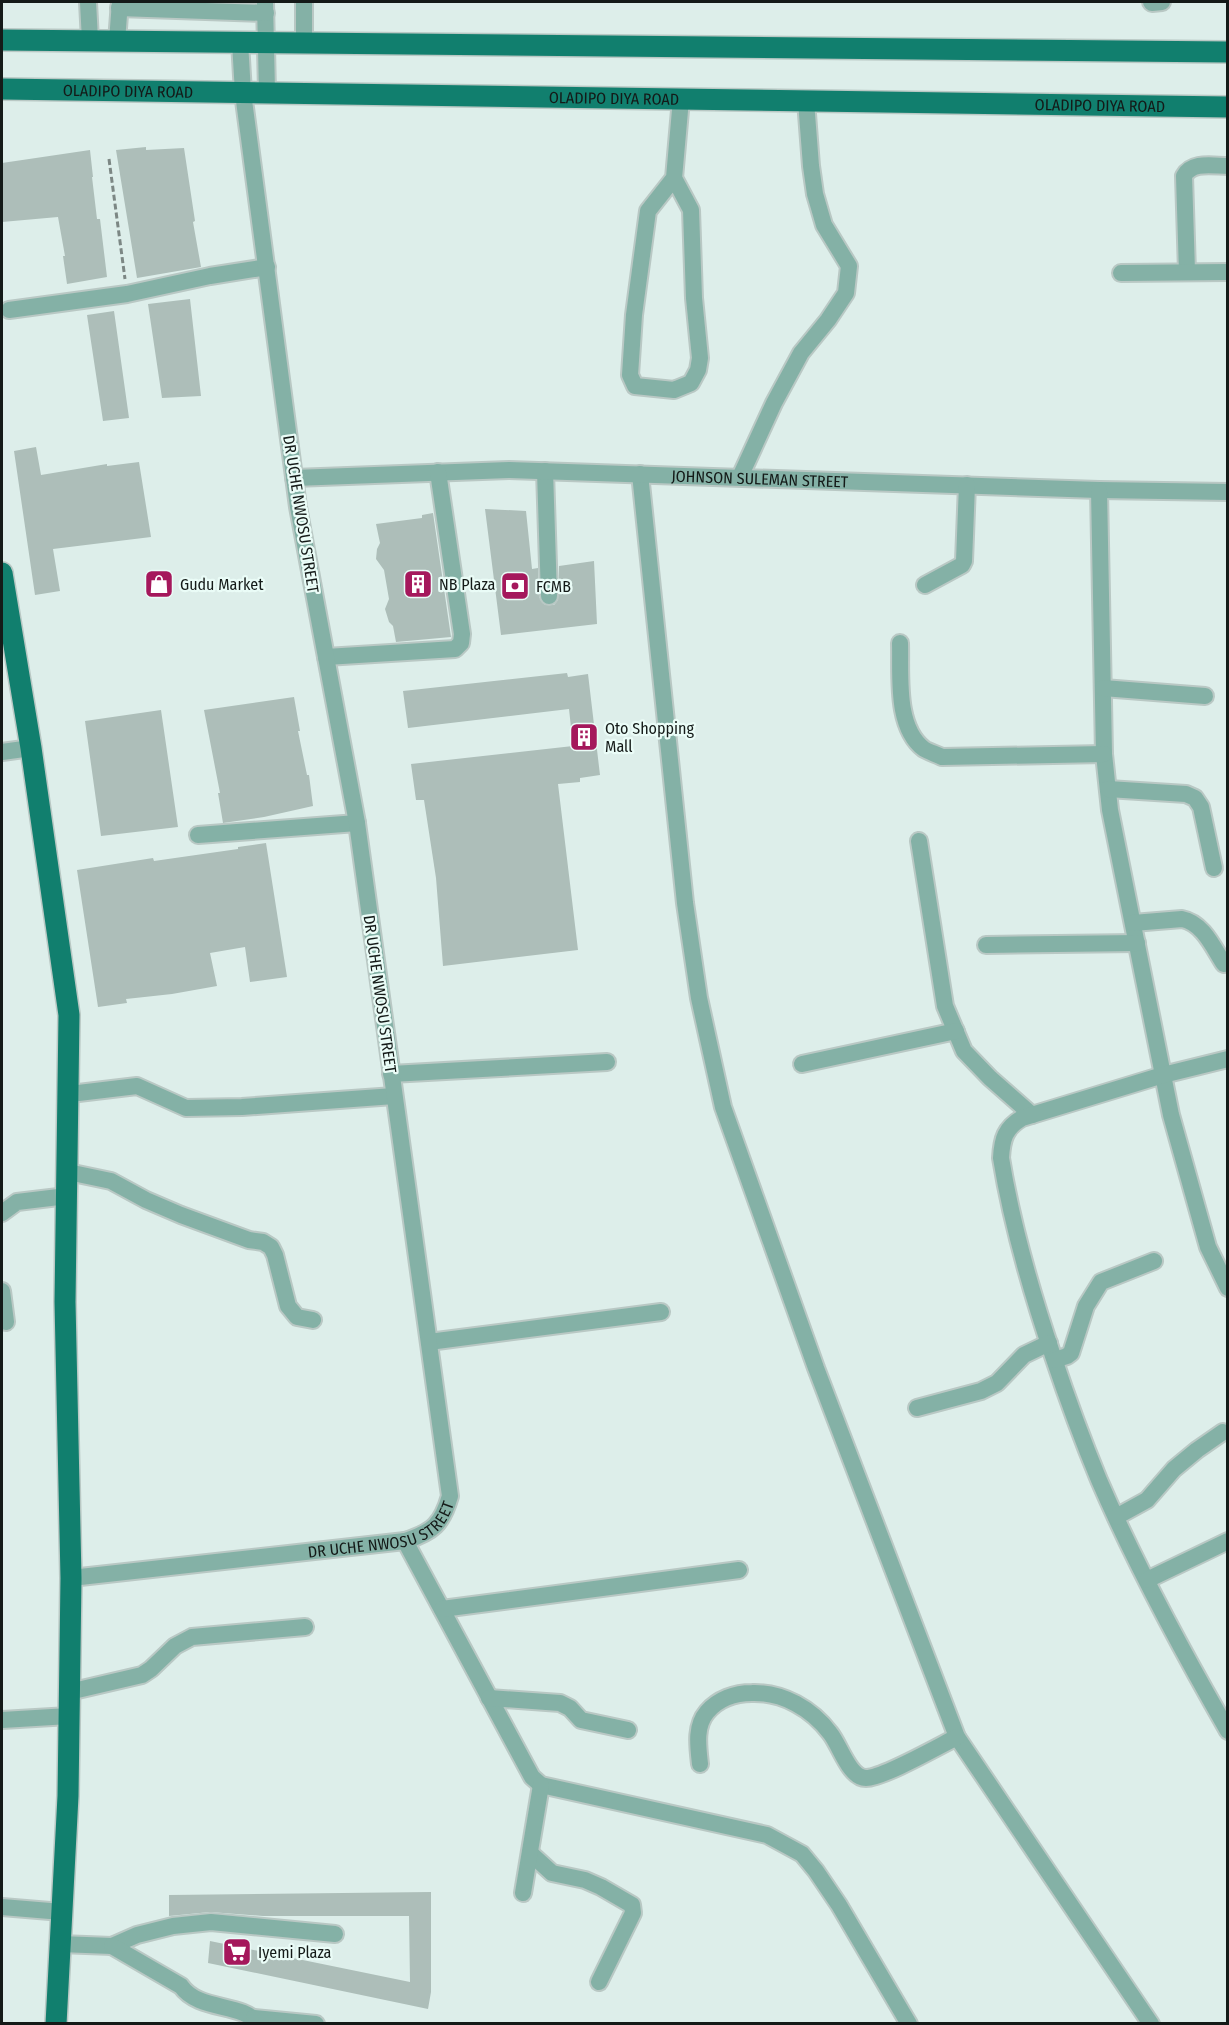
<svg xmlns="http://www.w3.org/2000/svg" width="1229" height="2025" viewBox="0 0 1229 2025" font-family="'Fira Sans Condensed',sans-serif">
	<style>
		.building { fill: #adbeb9 }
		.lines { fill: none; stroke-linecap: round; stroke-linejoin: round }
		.minor-casing { stroke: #b9c8c4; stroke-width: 20 }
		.major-casing { stroke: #b9c8c4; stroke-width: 24 }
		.path { stroke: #7c8784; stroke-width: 3; stroke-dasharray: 6 3; stroke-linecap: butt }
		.minor { stroke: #84b1a6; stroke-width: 16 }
		.major { stroke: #117f6e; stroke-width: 21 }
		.labels { text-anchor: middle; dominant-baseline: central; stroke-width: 4.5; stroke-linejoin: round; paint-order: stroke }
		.street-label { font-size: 16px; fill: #141a18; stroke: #eafcf7 }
		.poi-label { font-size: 16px; fill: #141a18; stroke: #eafcf7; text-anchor: start }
	</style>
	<rect width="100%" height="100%" fill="#ddeeea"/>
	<path class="building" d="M 146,147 L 146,150 L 184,148 L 195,221 L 193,222 L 201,267 L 137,278 L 116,150 Z
		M 90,150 L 93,177 L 92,177 L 97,219 L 100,219 L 107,277 L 67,284 L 63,256 L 65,256 L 58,217 L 2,222 L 2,163 Z
		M 190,299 L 201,396 L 162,398 L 148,304 Z
		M 114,311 L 129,418 L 103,421 L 87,315 Z
		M 36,447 L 41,475 L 107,464 L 107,466 L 139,462 L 151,537 L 53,549 L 60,591 L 35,595 L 14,451 Z
		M 485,509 L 526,511 L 532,569 L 538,568 L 539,597 L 545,605 L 554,605 L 558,600 L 559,566 L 594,561 L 597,624 L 501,635 Z
		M 433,513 L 451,637 L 396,642 L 393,626 L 389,622 L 385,609 L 389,599 L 384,570 L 376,559 L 377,549 L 380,543 L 376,524 L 422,518 L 422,515 Z
		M 567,673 L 568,677 L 588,674 L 600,775 L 580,778 L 580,782 L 558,784 L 578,950 L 443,966 L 436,878 L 424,800 L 416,800 L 411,764 L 573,746 L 569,709 L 408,728 L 403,691 Z
		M 294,697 L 300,731 L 298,731 L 307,775 L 309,775 L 313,806 L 264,817 L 223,823 L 218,793 L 220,793 L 204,710 Z
		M 161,710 L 178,827 L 101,836 L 85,721 Z
		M 266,843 L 287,977 L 250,982 L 245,947 L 210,953 L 217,986 L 172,994 L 126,999 L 127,1003 L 98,1007 L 77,870 L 153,858 L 154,861 L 238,849 L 238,847 Z
		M 431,1892 L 431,1992 L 428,2009 L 208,1963 L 210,1941 L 410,1982 L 409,1916 L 263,1916 L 210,1912 L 169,1916 L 169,1895 Z"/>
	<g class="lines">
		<g class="minor-casing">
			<g id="minor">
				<path d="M 88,2 L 90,40"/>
				<path d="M 304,2 L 304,43"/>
				<path d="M 1151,2 L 1152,3 L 1162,2"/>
				<path d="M 265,3 L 267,92"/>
				<path d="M 119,8 L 266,13"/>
				<path d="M 117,41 L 120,2"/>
				<path d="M 674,178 L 648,211 L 634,315 L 630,375 L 635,386 L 674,390 L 691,383 L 698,370 L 700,358 L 694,298 L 691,210 L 674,178 L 681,99"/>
				<path d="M 1187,272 L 1184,176 C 1192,161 1213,166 1228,166"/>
				<path d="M 1121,273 L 1228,272"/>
				<path d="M 9,310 L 127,294 L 210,276 L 267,267"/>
				<path d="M 545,471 L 549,596"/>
				<path d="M 640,474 L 685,903 L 699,998 L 723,1107 L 816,1368 L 957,1737 L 1151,2024"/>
				<path d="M 740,477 L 774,403 L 801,353 L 828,320 L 846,293 L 849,266 L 824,225 L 815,194 L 811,166 L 806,101"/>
				<path id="s1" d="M 294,478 L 509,470 L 1099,490 L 1228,492"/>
				<path d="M 1099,490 L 1104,754 L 1110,810 L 1171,1115 L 1208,1247 L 1228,1288"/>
				<path d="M 925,585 L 962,565 L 964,561 L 967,485"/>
				<path d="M 900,643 C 901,675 895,727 924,749 C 929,752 936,754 942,757 L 1104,754"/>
				<path d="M 326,657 L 455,649 L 461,643 L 462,634 L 438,472"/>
				<path d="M 1103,688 L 1205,696"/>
				<path d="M 2,752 L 31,748"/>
				<path d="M 1108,789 L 1186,794 L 1195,798 L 1201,807 L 1214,868"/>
				<path d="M 198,835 L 357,823"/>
				<path d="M 919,841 L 945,1006 L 964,1051 L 990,1078 L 1032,1115"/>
				<path d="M 1133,923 L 1182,919 C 1203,923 1213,947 1224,964"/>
				<path d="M 986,945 L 1137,943"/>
				<path d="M 1228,1059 L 1163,1075 L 1022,1118 C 1005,1128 1002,1139 1001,1158 C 1012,1226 1031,1291 1053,1356 C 1067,1398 1082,1439 1099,1480 C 1136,1566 1181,1649 1228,1731"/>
				<path d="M 802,1064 L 956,1031"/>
				<path d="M 391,1074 L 607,1062"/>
				<path d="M 70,1094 L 137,1086 L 186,1108 L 242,1107 L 394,1096"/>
				<path d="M 68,1172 L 111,1181 L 146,1200 L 181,1215 L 249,1240 L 263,1242 L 271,1247 L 275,1255 L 288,1306 L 297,1317 L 313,1320"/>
				<path d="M 2,1213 L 17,1202 L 67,1196"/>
				<path d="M 2,1291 L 6,1322"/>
				<path d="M 429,1342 L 661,1312"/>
				<path d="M 1055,1360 L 1067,1356 L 1071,1353 L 1086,1306 L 1101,1282 L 1154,1261"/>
				<path d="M 917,1408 L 981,1391 L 997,1383 L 1024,1355 L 1049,1343"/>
				<path d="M 1116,1517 L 1147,1500 L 1174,1469 L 1197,1450 L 1223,1432"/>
				<path d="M 405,1541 L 532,1777 L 541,1785 L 767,1835 L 802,1854 L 816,1871 L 839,1905 L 909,2024"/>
				<path id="s2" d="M 71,1578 L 405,1541 C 433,1532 442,1524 450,1496 L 357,823 L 298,507 L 243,93 L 240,42"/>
				<path d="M 1147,1580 L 1228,1541"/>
				<path d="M 442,1609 L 739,1570"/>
				<path d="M 69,1692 L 142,1675 L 151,1669 L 175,1646 L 192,1637 L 305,1627"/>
				<path d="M 489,1698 L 560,1703 L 570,1708 L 581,1720 L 628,1730"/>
				<path d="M 2,1720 L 69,1716"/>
				<path d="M 700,1764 C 698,1746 695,1726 707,1712 C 718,1699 735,1693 752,1693 C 783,1692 812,1709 830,1733 C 840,1745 849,1778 866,1778 C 883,1778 939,1746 957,1737"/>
				<path d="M 530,1853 L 552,1873 L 585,1880 L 601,1887 L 632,1905 L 633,1913 L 599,1982"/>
				<path d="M 523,1893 L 541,1785"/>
				<path d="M 2,1907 L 62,1912"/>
				<path d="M 60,1944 L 112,1946 L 137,1935 L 173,1926 L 211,1922 L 335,1934"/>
				<path d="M 112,1946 L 181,1986 C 199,2012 243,2002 258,2024"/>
				<path d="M 254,2018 L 316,2024"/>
			</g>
		</g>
		<g class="major-casing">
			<g id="major">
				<path d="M 2,40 L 1228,52"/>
				<path id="s3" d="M 2,89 L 1228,107"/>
				<path d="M 2,573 L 31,748 L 69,1015 L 65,1302 L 71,1578 L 68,1796 L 56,2024"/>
			</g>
		</g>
		<path class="path" d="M 109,159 L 125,279"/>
		<use href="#minor" class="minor"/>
		<use href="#major" class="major"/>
	</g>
	<defs>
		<g id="shop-square" transform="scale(1.5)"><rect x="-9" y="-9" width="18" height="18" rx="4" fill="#a5185c" stroke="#eafcf7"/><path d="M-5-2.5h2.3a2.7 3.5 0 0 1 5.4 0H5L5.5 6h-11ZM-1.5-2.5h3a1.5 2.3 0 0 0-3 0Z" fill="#fff"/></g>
		<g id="building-square" transform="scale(1.5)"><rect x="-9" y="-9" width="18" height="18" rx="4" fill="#a5185c" stroke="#eafcf7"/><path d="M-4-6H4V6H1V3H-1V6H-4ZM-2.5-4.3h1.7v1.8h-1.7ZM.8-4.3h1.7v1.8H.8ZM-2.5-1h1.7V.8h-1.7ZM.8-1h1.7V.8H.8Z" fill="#fff"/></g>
		<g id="bank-square" transform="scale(1.5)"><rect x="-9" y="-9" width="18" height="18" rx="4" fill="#a5185c" stroke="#eafcf7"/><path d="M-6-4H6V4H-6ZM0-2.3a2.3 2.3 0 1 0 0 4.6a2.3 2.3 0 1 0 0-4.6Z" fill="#fff"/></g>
		<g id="supermarket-square" transform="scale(1.5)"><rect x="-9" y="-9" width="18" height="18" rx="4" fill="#a5185c" stroke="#eafcf7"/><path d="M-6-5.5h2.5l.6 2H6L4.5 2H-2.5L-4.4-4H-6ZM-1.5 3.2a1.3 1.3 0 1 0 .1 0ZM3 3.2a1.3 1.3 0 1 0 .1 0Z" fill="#fff"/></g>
	</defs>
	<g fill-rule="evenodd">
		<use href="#shop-square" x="159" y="584"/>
		<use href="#building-square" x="418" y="584"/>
		<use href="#bank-square" x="515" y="586"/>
		<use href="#building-square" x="584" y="737"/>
		<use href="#supermarket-square" x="237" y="1952"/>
	</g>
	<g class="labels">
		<g class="street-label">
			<text stroke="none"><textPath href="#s3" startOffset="126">OLADIPO DIYA ROAD</textPath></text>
			<text stroke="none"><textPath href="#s3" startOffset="612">OLADIPO DIYA ROAD</textPath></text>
			<text stroke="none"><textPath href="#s3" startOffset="1098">OLADIPO DIYA ROAD</textPath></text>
			<text stroke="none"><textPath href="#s1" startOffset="466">JOHNSON SULEMAN STREET</textPath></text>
			<text transform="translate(301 514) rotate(81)">DR UCHE NWOSU STREET</text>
			<text transform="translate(380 994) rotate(82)">DR UCHE NWOSU STREET</text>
			<text stroke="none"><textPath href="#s2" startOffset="318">DR UCHE NWOSU STREET</textPath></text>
		</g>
		<g class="poi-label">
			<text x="180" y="584">Gudu Market</text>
			<text x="439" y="584">NB Plaza</text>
			<text x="536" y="586">FCMB</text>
			<text x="605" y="728">Oto Shopping<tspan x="605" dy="18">Mall</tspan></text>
			<text x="258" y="1952">Iyemi Plaza</text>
		</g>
	</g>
	<rect width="1229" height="2025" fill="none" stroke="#141a18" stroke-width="6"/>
</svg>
